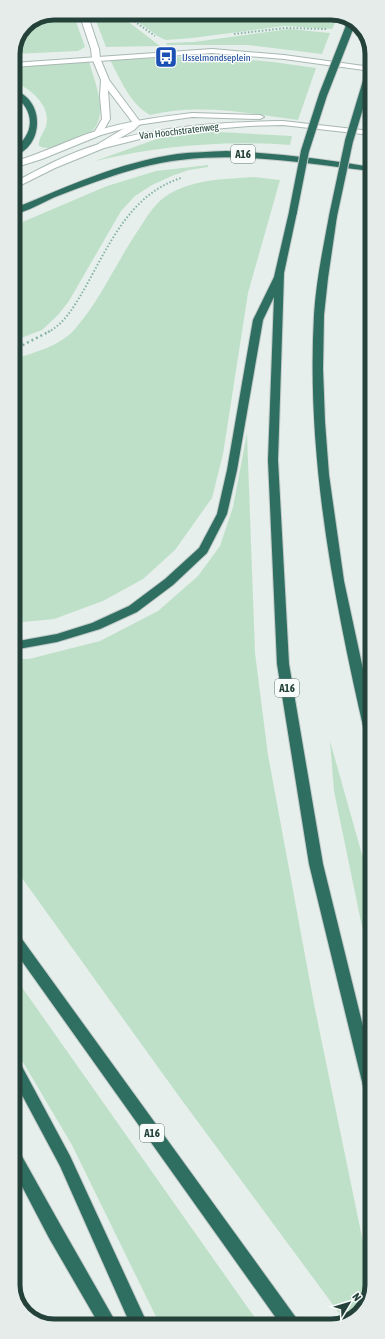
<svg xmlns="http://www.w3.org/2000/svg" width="385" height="1339" viewBox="0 0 385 1339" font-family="'Asap Condensed',sans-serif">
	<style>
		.green { fill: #bfe0c8 }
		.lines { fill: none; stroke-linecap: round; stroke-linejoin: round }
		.service-casing { stroke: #a8b8b2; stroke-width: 2 }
		.minor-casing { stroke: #a8b8b2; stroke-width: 2 }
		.tertiary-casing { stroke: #a8b8b2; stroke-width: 2 }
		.motorway-casing { stroke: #c2cac8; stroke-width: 2 }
		.path-far2 { stroke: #86b3a5; stroke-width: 2; stroke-dasharray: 1.5 2; stroke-linecap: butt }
		.path-far1 { stroke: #86b3a5; stroke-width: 2.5; stroke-dasharray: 2 3; stroke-linecap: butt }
		.path { stroke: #86b3a5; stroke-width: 3; stroke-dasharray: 2.5 3.5; stroke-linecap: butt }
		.service { fill: #fff; fill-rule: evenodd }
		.minor { fill: #fff; fill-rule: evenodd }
		.tertiary { fill: #fff; fill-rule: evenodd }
		.motorway { fill: #2f6f62; fill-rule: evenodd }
		.motorway-bridge-casing { stroke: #c2cac8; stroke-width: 10; stroke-linecap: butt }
		.motorway-bridge { stroke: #2f6f62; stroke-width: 8 }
		.labels { text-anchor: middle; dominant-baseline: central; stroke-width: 3; stroke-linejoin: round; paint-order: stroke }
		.far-transit-label { font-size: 10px; fill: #164399; stroke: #f7fbf9; text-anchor: start }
		.far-street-label { font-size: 10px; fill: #24423a; stroke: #f7fbf9 }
		.shield { fill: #f7fbf9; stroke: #637a73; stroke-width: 1 }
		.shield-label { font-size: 11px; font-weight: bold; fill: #24423a }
		.rim { fill: none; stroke: #24423a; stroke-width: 5 }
	</style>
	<rect width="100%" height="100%" fill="#e6efeb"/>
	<path class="green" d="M 55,13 L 73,13 L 85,47 L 78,51 L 13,54 L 25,25 Z
		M 93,13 L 117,13 L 160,46 L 106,47 Z
		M 126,13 L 336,13 L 339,15 L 332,29 L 284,26 L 192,38 L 166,40 L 159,37 Z
		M 289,29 L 330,33 L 322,54 L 247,45 L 167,45 L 166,43 L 194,42 Z
		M 209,56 L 273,62 L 316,68 L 298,120 C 249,113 198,103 150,115 C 129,103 121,80 110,60 Z
		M 89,61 C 94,81 109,112 93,130 C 87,136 76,138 68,142 C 58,145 49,151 39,146 C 38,138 44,133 46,126 C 52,105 29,88 13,81 L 13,67 Z
		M 202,131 L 292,136 L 290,145 C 224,140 159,146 95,161 L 168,135 Z
		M 208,165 L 208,167 L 189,170 L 174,175 L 152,185 L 135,196 L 121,211 L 69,301 L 58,315 L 42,330 L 13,341 L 13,226 L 107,186 L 156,171 Z
		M 254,177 L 280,180 L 248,293 L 223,454 L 212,498 L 175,550 L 143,579 L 103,601 L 54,619 L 13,623 L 13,359 C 34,353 60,346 75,329 C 101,299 117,261 139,229 C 148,215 156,201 171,193 C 196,179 226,179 254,177 Z
		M 247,433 L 255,653 L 268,755 L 314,1004 L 372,1286 L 363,1310 L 345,1321 L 178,1095 L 14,867 L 13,659 L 29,659 L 100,641 L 158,611 L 198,576 L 220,546 L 233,507 Z
		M 330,741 L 372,890 L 372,975 L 334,791 Z
		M 14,976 L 260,1325 L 160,1325 L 72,1145 L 14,1047 Z"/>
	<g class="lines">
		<g class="service-casing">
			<path id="service" d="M 212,49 L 284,55 L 371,67 L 371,71 L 284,59 L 212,53 L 13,67 L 13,63 Z"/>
		</g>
		<g class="minor-casing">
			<path id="minor" d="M 79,13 L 87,13 L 99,49 L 100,58 L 109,80 L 141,123 L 134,130 L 101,149 L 98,148 L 97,146 L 98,144 L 133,123 L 108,90 L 110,119 L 101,135 L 98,135 L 94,133 L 102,119 L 100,96 L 101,80 L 92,58 L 91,49 Z"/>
		</g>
		<g class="tertiary-casing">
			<path id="tertiary" d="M 192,113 L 260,115 L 264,117 L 260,119 L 192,117 L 137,125 L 101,135 L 42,159 L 13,168 L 13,162 C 41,154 68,140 96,131 C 127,121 160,117 192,113 Z
				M 283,121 L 371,131 L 371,135 L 283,125 L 249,126 L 164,133 L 104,148 L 55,168 L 13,189 L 13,183 C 41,168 69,153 99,144 C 159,126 221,122 283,121 Z"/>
		</g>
		<g class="motorway-casing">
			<path id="motorway" d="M 13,90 C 45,98 45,147 13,156 L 13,149 C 35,135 36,110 13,95 Z
				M 226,151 C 275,153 323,159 371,167 L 371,171 C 293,162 217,147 139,168 C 110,176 83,186 55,197 C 42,203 28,211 13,215 L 13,209 C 66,187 120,162 177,154 C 193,152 210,152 226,151 Z
				M 293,209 L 297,212 L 284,273 L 278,460 L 289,664 L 323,864 L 372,1063 L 372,1101 L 367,1099 L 365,1094 L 309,864 L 277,664 L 268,460 L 274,297 L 263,320 L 237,470 L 227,514 L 207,553 L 173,585 L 137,612 L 100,629 L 57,642 L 13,650 L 13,642 L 57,634 L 92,623 L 129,606 L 165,579 L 199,548 L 217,514 L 227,470 L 253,320 L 274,277 L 289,212 Z
				M 333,213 L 337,216 L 328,278 L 324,315 L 323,369 L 325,422 L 329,475 L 344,581 L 372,711 L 372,744 L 368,742 L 366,739 C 334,600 306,458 314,315 C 316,281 323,249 329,216 Z
				M 14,933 L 19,935 L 297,1319 L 299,1325 L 281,1325 L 14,950 Z
				M 14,1059 L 19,1061 L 70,1156 L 148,1325 L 131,1326 L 60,1166 L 14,1080 Z
				M 14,1149 L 19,1151 L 61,1226 L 118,1326 L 100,1326 L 49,1238 L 14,1171 Z"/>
		</g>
		<path class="path-far2" d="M 123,13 L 155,36
			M 234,34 L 285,28 L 326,29
			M 48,332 C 64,324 73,308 82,293 C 108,248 128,195 181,178"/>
		<path class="path-far1" d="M 13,348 L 23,345 L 50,331"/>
		<path class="path" d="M 14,1285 L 30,1317"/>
		<use href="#service" class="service"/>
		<use href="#minor" class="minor"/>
		<use href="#tertiary" class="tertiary"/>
		<use href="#motorway" class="motorway"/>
		<g class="motorway-bridge-casing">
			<path id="motorway-bridge" d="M 293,212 L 305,151 L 323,95 L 352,21
				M 333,216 L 349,141 L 371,68"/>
		</g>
		<use href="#motorway-bridge" class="motorway-bridge"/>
	</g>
	<defs>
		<g id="bus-square" transform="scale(1.15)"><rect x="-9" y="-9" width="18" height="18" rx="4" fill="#1a4fb4" stroke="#f7fbf9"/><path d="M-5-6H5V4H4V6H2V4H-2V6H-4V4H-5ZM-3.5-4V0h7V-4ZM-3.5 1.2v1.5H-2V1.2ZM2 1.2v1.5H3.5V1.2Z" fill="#fff"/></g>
	</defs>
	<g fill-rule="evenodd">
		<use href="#bus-square" x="166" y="57"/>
	</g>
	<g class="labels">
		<g class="far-transit-label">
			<text x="182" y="57">IJsselmondseplein</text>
		</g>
		<g class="far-street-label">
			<text transform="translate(179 131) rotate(-7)">Van Hoochstratenweg</text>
		</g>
		<g class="shield">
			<rect x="231" y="145" width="24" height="18" rx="3"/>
			<rect x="275" y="679" width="24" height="18" rx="3"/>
			<rect x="140" y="1124" width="24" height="18" rx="3"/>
		</g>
		<g class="shield-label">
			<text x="243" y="154">A16</text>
			<text x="287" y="688">A16</text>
			<text x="152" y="1133">A16</text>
		</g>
	</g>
	<path d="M0 0H385V1339H0ZM54 20H331A34 34 0 0 1 365 54V1285A34 34 0 0 1 331 1319H54A34 34 0 0 1 20 1285V54A34 34 0 0 1 54 20Z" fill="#e6ecea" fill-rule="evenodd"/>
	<path class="rim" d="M54 20H331A34 34 0 0 1 365 54V1285A34 34 0 0 1 331 1319H54A34 34 0 0 1 20 1285V54A34 34 0 0 1 54 20Z"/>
	<g transform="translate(349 1303) rotate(52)" stroke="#f7fbf9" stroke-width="3" paint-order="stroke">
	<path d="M0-3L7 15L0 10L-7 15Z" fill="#24423a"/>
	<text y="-6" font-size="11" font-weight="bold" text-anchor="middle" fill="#24423a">N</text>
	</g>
</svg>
